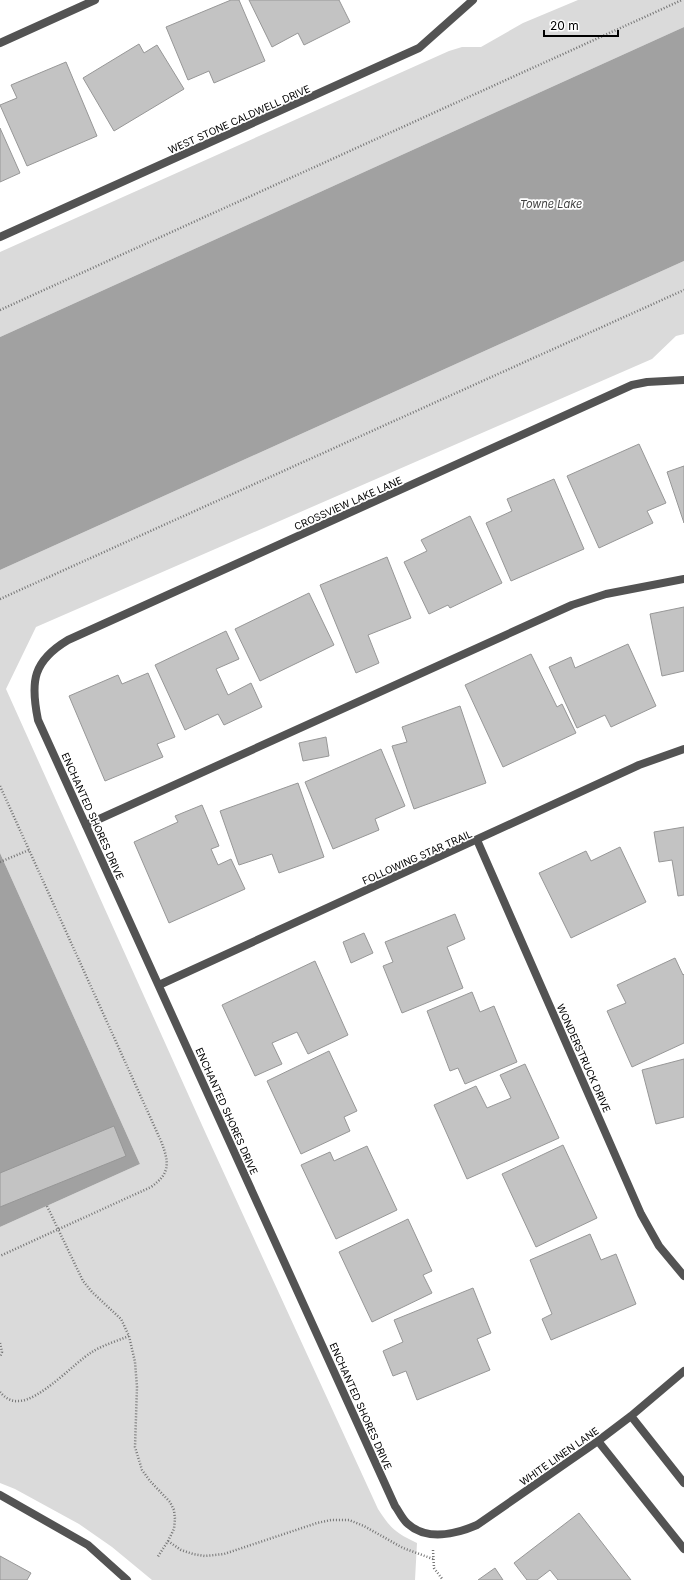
<svg xmlns="http://www.w3.org/2000/svg" width="684" height="1580" viewBox="0 0 684 1580" font-family="Inter,sans-serif">
	<style>
		.green { fill: #dadada }
		.water { fill: #a1a1a1 }
		.building { fill: #c3c3c3; stroke: #979797 }
		.lines { fill: none; stroke-linecap: round; stroke-linejoin: round }
		.path { stroke: #757575; stroke-width: 2.5; stroke-dasharray: 1 2; stroke-linecap: butt }
		.service { stroke: #535353; stroke-width: 8 }
		.minor { stroke: #535353; stroke-width: 8 }
		.tertiary { stroke: #535353; stroke-width: 8 }
		.labels { text-anchor: middle; dominant-baseline: central; stroke-width: 3.5; stroke-linejoin: round; paint-order: stroke }
		.street-label { font-size: 10px; fill: #000; stroke: #fff }
		.water-label { font-size: 11px; font-style: italic; fill: #424242; stroke: #fff }
	</style>
	<rect width="100%" height="100%" fill="#fff"/>
	<path class="green" d="M 578,0 L 684,0 L 684,27 L 0,337 L 0,252 L 449,51 L 462,47 L 481,47 L 523,23 Z
		M 684,261 L 684,334 L 676,336 L 652,359 L 36,627 L 6,689 L 206,1134 L 378,1509 C 391,1529 396,1533 417,1543 L 415,1580 L 152,1580 L 112,1547 L 79,1524 L 15,1489 L 0,1483 L 0,1227 L 140,1164 L 0,853 L 0,570 Z"/>
	<path class="water" d="M 684,27 L 684,261 L 0,570 L 0,337 Z
		M 0,853 L 140,1164 L 0,1227 Z"/>
	<path class="building" d="M 231,0 L 239,0 L 265,61 L 214,83 L 209,71 L 188,80 L 166,27 Z
		M 249,0 L 339,0 L 350,22 L 304,45 L 298,33 L 272,47 Z
		M 139,44 L 144,53 L 157,45 L 184,89 L 114,131 L 83,78 Z
		M 66,62 L 97,136 L 27,166 L 0,105 L 17,98 L 11,85 Z
		M 0,128 L 20,173 L 0,182 Z
		M 639,444 L 666,503 L 647,511 L 653,523 L 599,548 L 567,476 Z
		M 684,466 L 684,523 L 667,472 Z
		M 554,479 L 584,549 L 511,581 L 486,523 L 512,511 L 507,499 Z
		M 470,516 L 502,583 L 450,608 L 448,605 L 429,614 L 404,562 L 427,551 L 421,540 Z
		M 387,557 L 411,618 L 368,635 L 379,663 L 356,673 L 320,585 Z
		M 309,593 L 334,645 L 260,681 L 235,629 Z
		M 684,607 L 684,671 L 662,676 L 650,614 Z
		M 226,631 L 239,659 L 216,669 L 228,695 L 251,683 L 262,707 L 224,725 L 218,714 L 185,730 L 155,665 Z
		M 628,644 L 656,706 L 611,727 L 605,715 L 577,728 L 549,667 L 571,657 L 575,668 Z
		M 531,654 L 557,707 L 562,704 L 576,733 L 503,767 L 465,685 Z
		M 148,673 L 175,737 L 157,744 L 163,757 L 105,781 L 69,696 L 118,675 L 122,684 Z
		M 460,706 L 486,783 L 414,809 L 392,746 L 407,742 L 402,727 Z
		M 326,737 L 329,756 L 303,761 L 299,743 Z
		M 381,749 L 405,806 L 375,819 L 379,830 L 333,849 L 305,782 Z
		M 298,783 L 324,857 L 279,873 L 272,854 L 239,865 L 220,811 Z
		M 202,805 L 219,846 L 211,849 L 218,865 L 231,859 L 245,889 L 169,923 L 134,842 L 178,822 L 175,816 Z
		M 684,827 L 684,895 L 678,896 L 672,860 L 659,862 L 654,832 Z
		M 620,847 L 646,902 L 571,938 L 539,873 L 586,851 L 591,861 Z
		M 455,914 L 465,939 L 447,947 L 463,988 L 402,1013 L 383,966 L 393,962 L 385,942 Z
		M 364,933 L 373,953 L 351,963 L 343,942 Z
		M 675,958 L 683,975 L 684,974 L 684,1043 L 632,1067 L 607,1011 L 626,1003 L 617,985 Z
		M 315,961 L 348,1035 L 308,1054 L 297,1032 L 272,1043 L 282,1064 L 255,1076 L 222,1005 Z
		M 472,992 L 480,1012 L 494,1006 L 517,1062 L 465,1084 L 458,1068 L 450,1071 L 427,1011 Z
		M 329,1051 L 357,1111 L 344,1117 L 350,1131 L 301,1154 L 267,1081 Z
		M 684,1059 L 684,1117 L 656,1124 L 642,1070 Z
		M 525,1064 L 559,1138 L 467,1179 L 434,1105 L 476,1086 L 487,1108 L 511,1098 L 500,1075 Z
		M 114,1126 L 126,1156 L 0,1207 L 0,1173 Z
		M 563,1145 L 597,1218 L 536,1247 L 502,1174 Z
		M 367,1146 L 397,1210 L 336,1239 L 301,1165 L 330,1152 L 334,1161 Z
		M 408,1219 L 432,1271 L 423,1275 L 432,1293 L 372,1322 L 339,1252 Z
		M 590,1234 L 601,1260 L 616,1254 L 636,1304 L 551,1340 L 542,1319 L 552,1314 L 530,1260 Z
		M 473,1288 L 491,1333 L 477,1339 L 490,1370 L 417,1400 L 406,1371 L 393,1376 L 383,1351 L 403,1342 L 394,1320 Z
		M 579,1513 L 631,1580 L 558,1580 L 550,1570 L 537,1580 L 527,1580 L 514,1563 Z
		M 0,1556 L 31,1573 L 27,1580 L 0,1580 Z
		M 495,1568 L 503,1580 L 478,1580 Z"/>
	<g class="lines">
		<path class="path" d="M 0,310 L 682,0
			M 0,599 L 684,290
			M 0,786 L 161,1141 C 169,1162 171,1173 151,1187 L 0,1256
			M 0,862 L 29,850
			M 47,1206 L 83,1281 L 92,1292 L 121,1319 L 129,1336 L 135,1362 L 137,1387 L 135,1447 L 142,1470 L 150,1481 L 170,1502 L 174,1510 L 175,1519 L 174,1529 L 168,1541 L 157,1558
			M 0,1343 L 2,1352 L 0,1357
			M 0,1392 C 4,1397 11,1402 18,1401 C 40,1401 74,1363 92,1352 C 103,1345 117,1341 129,1336
			M 168,1541 L 181,1550 L 193,1554 L 205,1556 L 224,1554 L 317,1523 L 331,1520 L 349,1520 L 364,1526 L 403,1548 L 433,1559
			M 433,1550 L 434,1568 L 443,1580"/>
		<path class="service" d="M 0,43 L 95,0
			M 86,825 L 572,605 L 606,594 L 684,579"/>
		<path class="minor" d="M 0,237 L 419,48 L 473,0
			M 684,380 L 647,382 L 632,385 L 68,640 C 33,661 30,681 38,720 L 395,1506 C 399,1511 402,1519 408,1524 C 427,1541 456,1534 477,1525 L 598,1441 L 631,1416 L 684,1371
			M 477,840 L 641,1214 L 659,1246 L 684,1276
			M 159,985 L 639,765 L 684,749
			M 631,1416 L 684,1483
			M 598,1441 L 684,1549"/>
		<path class="tertiary" d="M 0,1495 L 88,1545 L 127,1580"/>
	</g>
	<g class="labels">
		<g class="street-label">
			<text transform="translate(239 119) rotate(-24)">WEST STONE CALDWELL DRIVE</text>
			<text transform="translate(348 503) rotate(-24)">CROSSVIEW LAKE LANE</text>
			<text transform="translate(93 816) rotate(66)">ENCHANTED SHORES DRIVE</text>
			<text transform="translate(417 857) rotate(-24)">FOLLOWING STAR TRAIL</text>
			<text transform="translate(584 1058) rotate(66)">WONDERSTRUCK DRIVE</text>
			<text transform="translate(227 1111) rotate(66)">ENCHANTED SHORES DRIVE</text>
			<text transform="translate(361 1406) rotate(66)">ENCHANTED SHORES DRIVE</text>
			<text transform="translate(559 1456) rotate(-35)">WHITE LINEN LANE</text>
		</g>
		<g class="water-label">
			<text x="551" y="204">Towne Lake</text>
		</g>
	</g>
	<path d="M544 30v6h74v-6" fill="none" stroke="#000000" stroke-width="2"/>
	<text x="550" y="30" font-size="12" fill="#000000" stroke="#ffffff" stroke-width="3" paint-order="stroke">20 m</text>
</svg>
